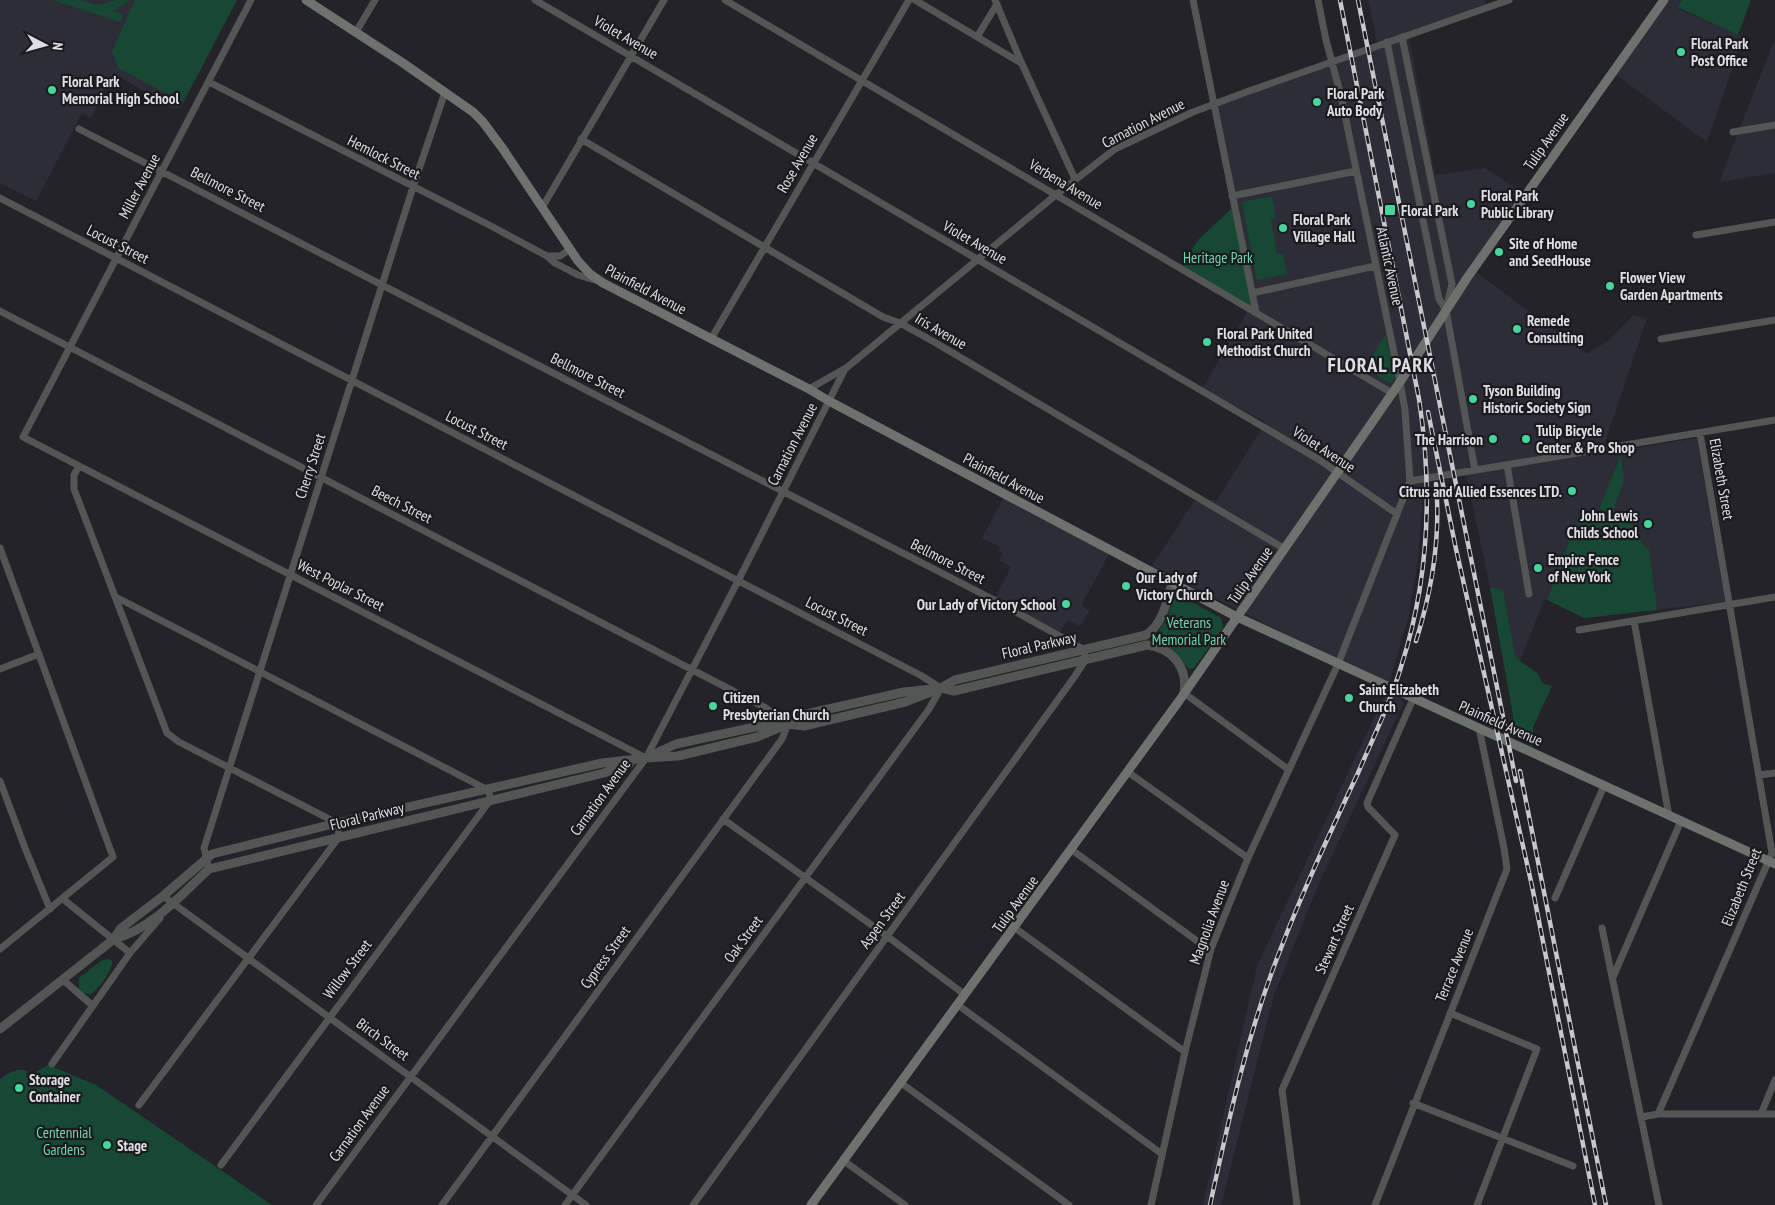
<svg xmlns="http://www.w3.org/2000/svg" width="1775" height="1205" viewBox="0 0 1775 1205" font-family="'PT Sans Narrow',sans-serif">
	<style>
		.built { fill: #2d2d38 }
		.green { fill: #164834 }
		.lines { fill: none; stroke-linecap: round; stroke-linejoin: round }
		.minor { stroke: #535654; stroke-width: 7 }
		.tertiary { stroke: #535654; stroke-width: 9 }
		.secondary { stroke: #6d726f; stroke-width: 9 }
		.rail-casing { stroke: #c8c8cc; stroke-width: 4.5 }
		.rail { stroke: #1a1a1f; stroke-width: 2.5; stroke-dasharray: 8; stroke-linecap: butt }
		.poi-dot { fill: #47d49d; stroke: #1a1a1f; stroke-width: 2 }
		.labels { text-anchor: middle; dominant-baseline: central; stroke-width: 4.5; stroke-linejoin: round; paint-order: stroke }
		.street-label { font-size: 15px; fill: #dfdfe3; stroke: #1a1a1f }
		.poi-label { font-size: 15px; font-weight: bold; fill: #dfdfe3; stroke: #1a1a1f; text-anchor: start }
		.park-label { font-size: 15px; fill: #70d6aa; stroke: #1a1a1f }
		.district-label { font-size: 20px; font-weight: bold; letter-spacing: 1px; fill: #dfdfe3; stroke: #1a1a1f }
	</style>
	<rect width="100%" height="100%" fill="#232329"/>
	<path class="built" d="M 0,0 L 237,0 L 181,108 L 172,109 L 114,73 L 91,118 L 82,113 L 36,201 L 0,183 Z
		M 1368,0 L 1485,0 L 1486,7 L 1408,32 L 1435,175 L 1485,168 L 1524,193 L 1472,269 L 1587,354 L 1609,340 L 1633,315 L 1647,318 L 1604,446 L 1621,443 L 1618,451 L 1697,438 L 1725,602 L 1584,618 L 1576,524 L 1547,600 L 1544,600 L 1520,661 L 1515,655 L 1503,590 L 1490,587 L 1466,475 L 1424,483 L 1418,559 L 1409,615 L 1388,687 L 1404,702 L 1316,890 L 1274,995 L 1221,1205 L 1203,1205 L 1257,966 L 1387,690 L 1338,666 L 1286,634 L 1152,566 L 1194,501 L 1217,500 L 1266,422 L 1202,389 L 1250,307 L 1213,106 L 1377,43 Z
		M 1663,0 L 1682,0 L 1677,8 L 1743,37 L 1707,142 L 1611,71 Z
		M 1775,38 L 1775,173 L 1720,182 L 1724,169 Z
		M 1005,495 L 1110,552 L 1081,606 L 1090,610 L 1080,626 L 1067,620 L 1060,633 L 994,600 L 1011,567 L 999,560 L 1003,553 L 998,551 L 1000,547 L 982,538 Z"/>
	<path class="green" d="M 53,0 L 79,0 L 99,5 L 116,0 L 130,0 L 113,11 L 123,14 L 120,22 Z
		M 135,0 L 237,0 L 183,102 L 118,68 L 112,51 Z
		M 1682,0 L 1751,0 L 1738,35 L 1677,7 Z
		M 1272,196 L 1276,218 L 1271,220 L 1277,254 L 1283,253 L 1287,274 L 1257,280 L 1242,202 Z
		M 1233,207 L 1254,309 L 1180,266 L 1199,239 Z
		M 1385,335 L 1396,375 L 1391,384 L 1365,368 Z
		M 1621,455 L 1624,480 L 1612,514 L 1599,509 Z
		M 1599,514 L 1635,525 L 1642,544 L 1649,550 L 1657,610 L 1584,618 L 1547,600 L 1576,523 Z
		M 1490,587 L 1503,590 L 1515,655 L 1520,661 L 1537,673 L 1543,684 L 1552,686 L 1533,727 L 1534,744 L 1532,747 L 1515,727 Z
		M 1179,595 L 1221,618 L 1223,628 L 1194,668 L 1189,669 L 1174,651 L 1156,640 L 1157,634 L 1167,618 L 1173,600 Z
		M 109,959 L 112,961 C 113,971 99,988 91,994 L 82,993 L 79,989 L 79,978 L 102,960 Z
		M 48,1065 L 96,1085 L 272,1205 L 0,1205 L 0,1079 C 8,1074 17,1067 27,1071 L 26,1077 Z"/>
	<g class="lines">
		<path class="minor" d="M 251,0 L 23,437 L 646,758
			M 535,0 L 1318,459 L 1397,514
			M 725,0 L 1392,393
			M 915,0 L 1021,63
			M 995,0 L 1022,64 L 1075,179
			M 1193,0 L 1256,312
			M 356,32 L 375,0
			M 977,37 L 997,4
			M 1402,37 L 1452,284 L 1446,310 L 1475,470
			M 1387,42 L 1439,299 L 1446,310
			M 209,82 L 491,226 L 547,256 L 555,263 L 578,275 L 595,280
			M 79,129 L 998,602 L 1083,649 L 1086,659 L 1075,676 L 693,1205
			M 1733,132 L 1775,125
			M 581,139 L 883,317 L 900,323 L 936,343 L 1285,549
			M 1232,196 L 1356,171
			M 0,198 L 920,675 L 941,688 L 929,709 L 565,1205
			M 543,206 L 664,0
			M 1696,235 L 1775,222
			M 547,256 L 560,256 L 570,249
			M 1252,293 L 1375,266
			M 0,311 L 766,708 L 788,724 L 782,739 L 442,1205
			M 711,339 L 909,0
			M 1661,339 L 1775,320
			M 809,389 L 844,369
			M 1507,465 L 1529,594
			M 79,466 L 74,475 L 74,489 L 167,733 L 179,742 L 337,823 L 339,837 L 139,1105
			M 1410,481 L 1775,420
			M 0,548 L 113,857 L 0,949
			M 116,597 L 488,790 L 491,799 L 221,1165
			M 1634,621 L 1669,816
			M 1579,630 L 1775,597
			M 0,669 L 39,654
			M 1184,693 L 1289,770
			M 1128,772 L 1248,858
			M 1759,775 L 1775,773
			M 0,781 L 25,848 L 50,909
			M 723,819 L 887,936 L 965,995
			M 1072,850 L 1204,946 L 1211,949
			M 209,869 L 204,848 L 413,187 L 445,92
			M 163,896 L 586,1205
			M 1555,898 L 1604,786
			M 63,899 L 130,953
			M 1015,928 L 1185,1052
			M 1602,928 L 1659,1205
			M 1613,977 L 1681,821
			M 63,980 L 93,1006
			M 958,1005 L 1162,1154
			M 1450,1013 L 1537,1049 L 1477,1205
			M 52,1064 L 130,953 L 160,918
			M 901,1083 L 1069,1205
			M 1413,1103 L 1573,1166
			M 1658,1114 L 1775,1114
			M 1761,1114 L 1775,1080
			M 1642,1117 L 1658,1114 L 1772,853 L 1700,433
			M 844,1161 L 905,1205
			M 316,1205 L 646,758 L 738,581 L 845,369 L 1057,194 L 1115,149 L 1193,112 L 1249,91 L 1509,0
			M 1151,1205 L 1185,1052 L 1211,949 L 1248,858 L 1338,664 L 1410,481 L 1405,410 L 1400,382 L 1341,96 L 1326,40 L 1318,0
			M 1297,1205 L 1282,1090 L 1395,835 L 1368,807 L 1367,803 L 1413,699
			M 1375,1205 L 1507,869 L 1504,848 L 1479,728"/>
		<path class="tertiary" d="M 652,755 L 676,744 L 755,727 L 788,724 L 802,715 L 904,692 L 941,688 L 954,691 L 1147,645 C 1173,648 1188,668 1184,693
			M 114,939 C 152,929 181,895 209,869 L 604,773 L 630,763
			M 0,1029 L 114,939 L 120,929 L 163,896 L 212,854 L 337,823 L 602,763 L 646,758 L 678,756 L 757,737 L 788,724 L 804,726 L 905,702 L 941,688 L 955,680 L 1146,635 C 1163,624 1167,601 1172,583"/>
		<path class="secondary" d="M 306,0 L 403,63 L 473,112 L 483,122 L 503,149 L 578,261 L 590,274 L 603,283 L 809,389 L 829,401 L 1237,617 L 1775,864
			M 811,1205 L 1179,701 L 1400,382 L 1467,278 L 1664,0"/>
		<g class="rail-casing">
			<path id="rail" d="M 1358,0 L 1516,781
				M 1428,412 L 1456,549 L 1532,886 L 1595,1205
				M 1416,641 C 1432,590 1441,538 1436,484
				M 1520,771 L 1606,1205
				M 1210,1205 C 1229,1118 1248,1031 1281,948 C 1304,888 1331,831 1358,773 C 1373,738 1390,704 1401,667 C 1429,580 1433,490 1419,399 L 1340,0"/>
		</g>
		<use href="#rail" class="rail"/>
	</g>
	<g class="poi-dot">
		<circle cx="1681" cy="52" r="5"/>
		<circle cx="52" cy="90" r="5"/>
		<circle cx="1317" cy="102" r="5"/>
		<circle cx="1471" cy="204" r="5"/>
		<rect x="1384" y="204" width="12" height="12" rx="2.5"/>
		<circle cx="1283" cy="228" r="5"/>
		<circle cx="1499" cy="252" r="5"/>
		<circle cx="1610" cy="286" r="5"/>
		<circle cx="1517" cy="329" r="5"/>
		<circle cx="1207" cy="342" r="5"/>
		<circle cx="1473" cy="399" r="5"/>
		<circle cx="1493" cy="439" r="5"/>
		<circle cx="1526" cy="439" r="5"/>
		<circle cx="1572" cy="491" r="5"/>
		<circle cx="1648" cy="524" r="5"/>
		<circle cx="1538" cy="568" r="5"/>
		<circle cx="1126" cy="586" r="5"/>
		<circle cx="1066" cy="604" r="5"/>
		<circle cx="1349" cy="698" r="5"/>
		<circle cx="713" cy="706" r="5"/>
		<circle cx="19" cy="1088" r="5"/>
		<circle cx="107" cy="1145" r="5"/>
	</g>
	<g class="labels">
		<g class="street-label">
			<text transform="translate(626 37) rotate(30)">Violet Avenue</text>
			<text transform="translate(1143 123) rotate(-27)">Carnation Avenue</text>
			<text transform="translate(1546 141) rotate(-55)">Tulip Avenue</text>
			<text transform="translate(384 157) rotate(27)">Hemlock Street</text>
			<text transform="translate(797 163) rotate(-60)">Rose Avenue</text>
			<text transform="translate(1066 184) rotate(31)">Verbena Avenue</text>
			<text transform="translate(139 186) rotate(-62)">Miller Avenue</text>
			<text transform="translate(228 189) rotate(27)">Bellmore Street</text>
			<text transform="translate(975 242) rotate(30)">Violet Avenue</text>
			<text transform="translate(118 244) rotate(27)">Locust Street</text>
			<text transform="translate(1390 266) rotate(78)">Atlantic Avenue</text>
			<text transform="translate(646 289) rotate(28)">Plainfield Avenue</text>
			<text transform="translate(941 331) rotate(30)">Iris Avenue</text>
			<text transform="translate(588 375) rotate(27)">Bellmore Street</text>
			<text transform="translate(477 430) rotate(27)">Locust Street</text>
			<text transform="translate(792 444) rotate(-63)">Carnation Avenue</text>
			<text transform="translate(1324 449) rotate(33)">Violet Avenue</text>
			<text transform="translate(310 466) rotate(-72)">Cherry Street</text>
			<text transform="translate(1004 478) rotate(28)">Plainfield Avenue</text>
			<text transform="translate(1722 479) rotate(80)">Elizabeth Street</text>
			<text transform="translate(402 504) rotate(27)">Beech Street</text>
			<text transform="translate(948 561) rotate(27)">Bellmore Street</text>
			<text transform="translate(1250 575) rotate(-55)">Tulip Avenue</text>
			<text transform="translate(341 585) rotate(27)">West Poplar Street</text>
			<text transform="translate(837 616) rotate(27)">Locust Street</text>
			<text transform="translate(1039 645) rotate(-13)">Floral Parkway</text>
			<text transform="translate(1501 723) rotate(24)">Plainfield Avenue</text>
			<text transform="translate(600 797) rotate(-54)">Carnation Avenue</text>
			<text transform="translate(367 816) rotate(-14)">Floral Parkway</text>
			<text transform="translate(1741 887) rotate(-68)">Elizabeth Street</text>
			<text transform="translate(1015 904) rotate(-54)">Tulip Avenue</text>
			<text transform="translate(882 920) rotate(-54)">Aspen Street</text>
			<text transform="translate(1209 922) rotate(-70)">Magnolia Avenue</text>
			<text transform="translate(743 939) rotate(-54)">Oak Street</text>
			<text transform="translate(1334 939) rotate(-66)">Stewart Street</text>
			<text transform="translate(605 957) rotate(-54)">Cypress Street</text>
			<text transform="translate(1454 965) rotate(-68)">Terrace Avenue</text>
			<text transform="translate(347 969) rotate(-53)">Willow Street</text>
			<text transform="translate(383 1039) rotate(36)">Birch Street</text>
			<text transform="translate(359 1123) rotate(-54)">Carnation Avenue</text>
		</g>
		<g class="poi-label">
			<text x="1691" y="43">Floral Park<tspan x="1691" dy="17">Post Office</tspan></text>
			<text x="62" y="81">Floral Park<tspan x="62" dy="17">Memorial High School</tspan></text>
			<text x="1327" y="93">Floral Park<tspan x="1327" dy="17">Auto Body</tspan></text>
			<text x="1481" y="195">Floral Park<tspan x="1481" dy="17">Public Library</tspan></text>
			<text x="1401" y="210">Floral Park</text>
			<text x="1293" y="219">Floral Park<tspan x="1293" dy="17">Village Hall</tspan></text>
			<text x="1509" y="243">Site of Home<tspan x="1509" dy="17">and SeedHouse</tspan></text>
			<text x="1620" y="277">Flower View<tspan x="1620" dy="17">Garden Apartments</tspan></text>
			<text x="1527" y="320">Remede<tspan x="1527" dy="17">Consulting</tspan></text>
			<text x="1217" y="333">Floral Park United<tspan x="1217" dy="17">Methodist Church</tspan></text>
			<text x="1483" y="390">Tyson Building<tspan x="1483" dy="17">Historic Society Sign</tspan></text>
			<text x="1536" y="430">Tulip Bicycle<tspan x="1536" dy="17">Center &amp; Pro Shop</tspan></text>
			<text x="1483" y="439" text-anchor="end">The Harrison</text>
			<text x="1562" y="491" text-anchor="end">Citrus and Allied Essences LTD.</text>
			<text x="1638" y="515" text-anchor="end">John Lewis<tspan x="1638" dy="17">Childs School</tspan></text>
			<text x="1548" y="559">Empire Fence<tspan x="1548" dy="17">of New York</tspan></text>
			<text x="1136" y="577">Our Lady of<tspan x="1136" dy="17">Victory Church</tspan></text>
			<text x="1056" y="604" text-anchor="end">Our Lady of Victory School</text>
			<text x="1359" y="689">Saint Elizabeth<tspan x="1359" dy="17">Church</tspan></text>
			<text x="723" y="697">Citizen<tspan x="723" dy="17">Presbyterian Church</tspan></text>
			<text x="29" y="1079">Storage<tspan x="29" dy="17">Container</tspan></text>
			<text x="117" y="1145">Stage</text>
		</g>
		<g class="park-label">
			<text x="1218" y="257">Heritage Park</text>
			<text x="1189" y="622">Veterans<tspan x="1189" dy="17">Memorial Park</tspan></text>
			<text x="64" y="1132">Centennial<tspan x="64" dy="17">Gardens</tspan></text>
		</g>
		<g class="district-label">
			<text x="1381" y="365">FLORAL PARK</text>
		</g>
	</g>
	<g transform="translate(45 45) rotate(96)" stroke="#1a1a1f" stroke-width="4" paint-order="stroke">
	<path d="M0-4L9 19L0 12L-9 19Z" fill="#dfdfe3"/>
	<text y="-8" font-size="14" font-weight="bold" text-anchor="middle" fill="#dfdfe3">N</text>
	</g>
</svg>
